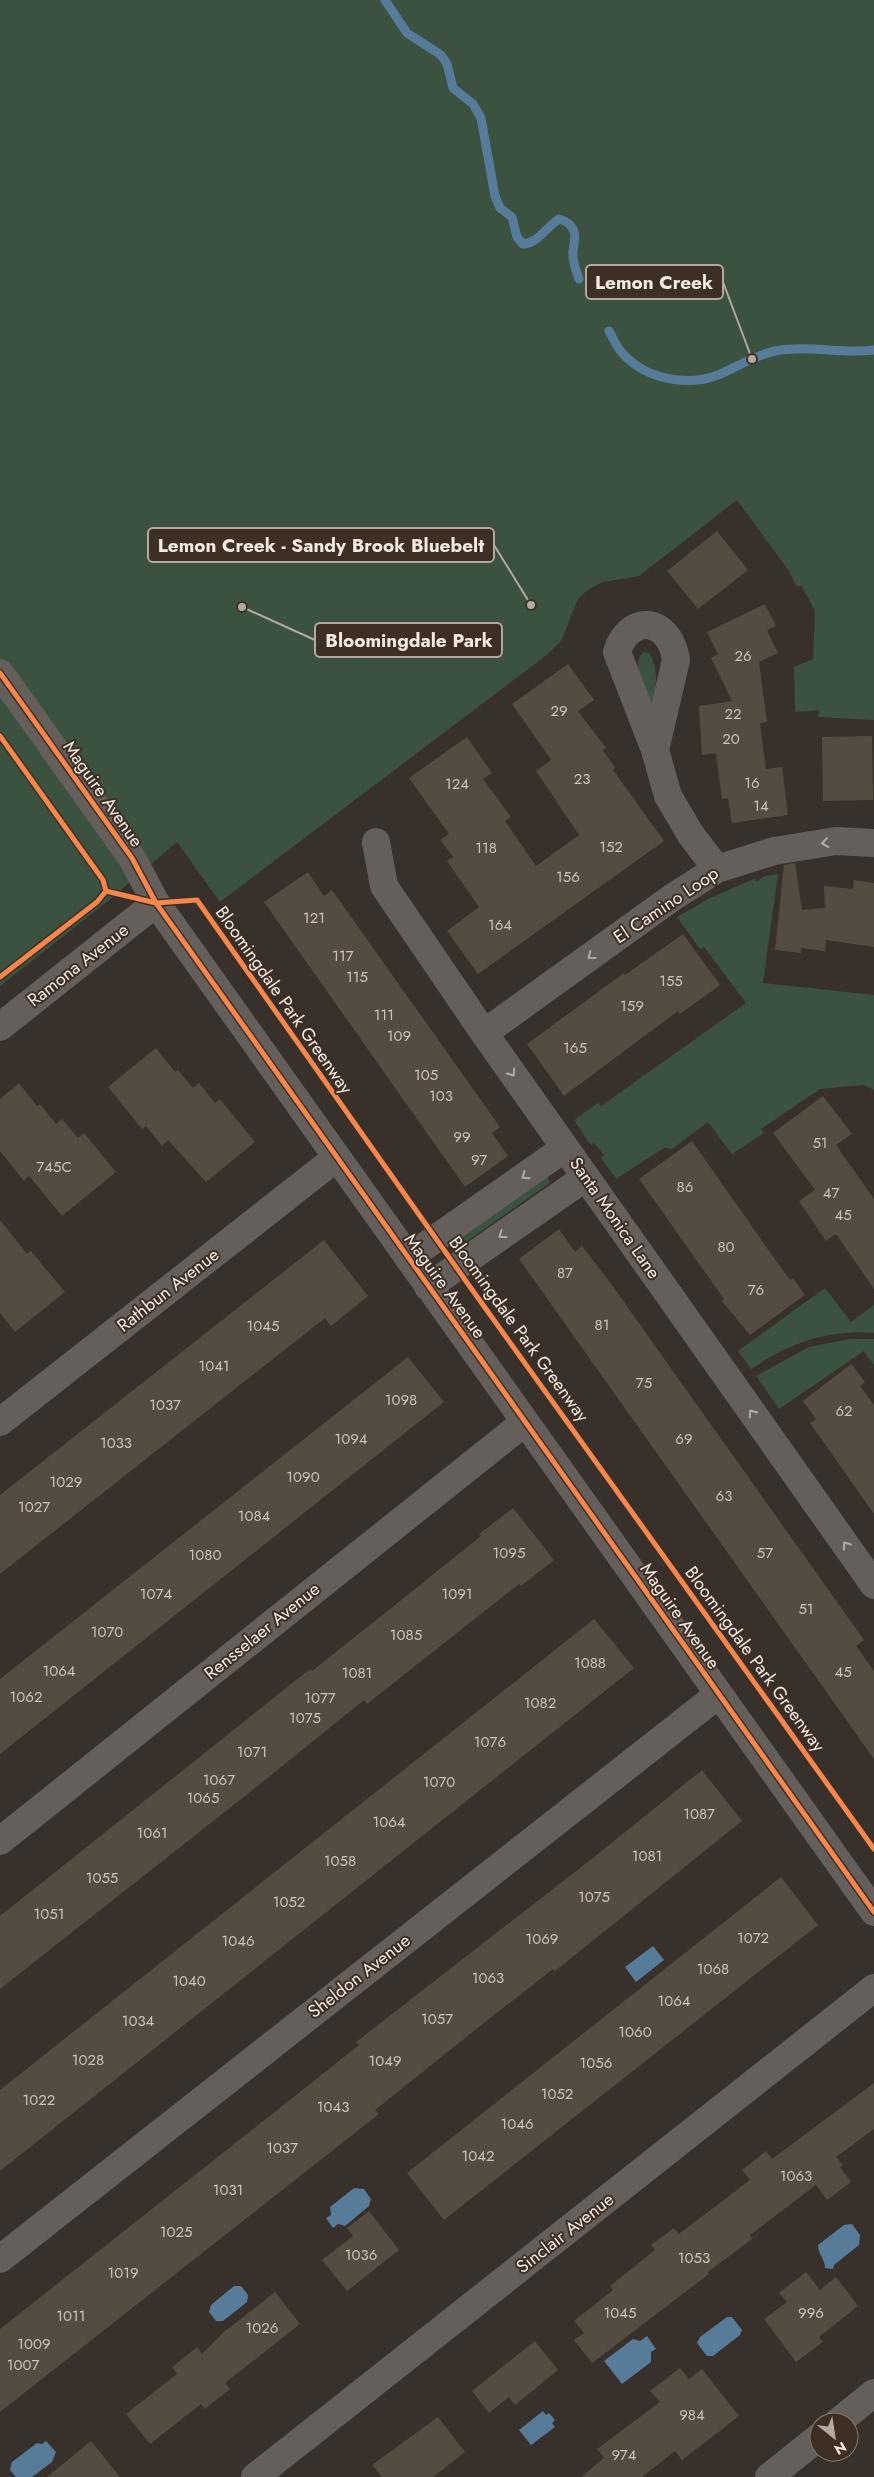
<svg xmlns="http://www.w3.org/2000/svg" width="874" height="2477" viewBox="0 0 874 2477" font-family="Jost,sans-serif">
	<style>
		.green { fill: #3b5240 }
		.water { fill: #577c99 }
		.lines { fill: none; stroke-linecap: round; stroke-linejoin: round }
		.stream { stroke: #577c99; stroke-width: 9 }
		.building { fill: #544c41 }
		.minor { stroke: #655f5b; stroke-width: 28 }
		.cycleway-casing { stroke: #3e2f25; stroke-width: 8 }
		.cycleway { stroke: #f5874c; stroke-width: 5 }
		.oneway { stroke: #b3aba6 }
		.labels { text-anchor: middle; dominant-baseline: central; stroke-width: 4; stroke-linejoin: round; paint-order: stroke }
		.number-label { font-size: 15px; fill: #cbc2ba }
		.street-label { font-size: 18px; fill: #f3eae3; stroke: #3e2f25 }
		.leader { fill: none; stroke: #b2a9a3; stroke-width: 2 }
		.callout-dot { fill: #b2a9a3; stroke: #3e2f25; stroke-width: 2 }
		.callout { fill: #3e2f25; stroke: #b2a9a3; stroke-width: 2 }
		.callout-label { font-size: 19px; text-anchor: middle; font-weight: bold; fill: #f3eae3 }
	</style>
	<rect width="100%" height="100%" fill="#38302b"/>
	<path class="green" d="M 0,0 L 874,0 L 874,720 L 818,717 L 819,710 L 795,712 L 794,667 L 813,659 L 815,611 L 801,585 L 797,587 L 789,571 L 737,500 L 639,576 L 603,582 L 589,589 L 578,599 L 561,641 L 548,654 L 220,902 L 177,842 L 108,901 L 0,986 Z
		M 644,652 L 649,653 C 659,668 657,688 651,705 C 646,691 629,664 644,652 Z
		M 778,874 L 763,983 L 874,995 L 874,1090 L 863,1085 L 820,1089 L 761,1129 L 764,1133 L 732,1154 L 708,1122 L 672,1149 L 664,1148 L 616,1179 L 601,1158 L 604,1155 L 594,1143 L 591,1145 L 574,1120 L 598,1103 L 601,1106 L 746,1003 L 704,947 L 700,949 L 677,917 L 710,898 L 754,879 L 757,881 L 765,876 Z
		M 547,1176 L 550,1182 L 547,1185 L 467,1241 L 459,1239 L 459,1235 Z
		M 825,1288 L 851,1322 L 874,1305 L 874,1333 C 825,1330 791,1343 751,1369 L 738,1351 Z
		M 850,1339 L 874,1339 L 874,1365 L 864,1351 L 779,1409 L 756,1376 L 809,1347 Z"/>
	<path class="water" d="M 653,1946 L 664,1960 L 636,1982 L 625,1967 Z
		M 354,2188 L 364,2189 L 371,2199 L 369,2206 L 345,2226 L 338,2224 L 333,2228 L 326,2218 L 331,2215 L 330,2207 Z
		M 852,2224 L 860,2235 L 859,2245 L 834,2265 L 833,2269 L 825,2268 C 825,2259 818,2254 818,2245 L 844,2225 Z
		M 234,2286 L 241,2286 L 248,2295 L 247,2302 L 223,2321 L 216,2321 L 209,2312 L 211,2305 Z
		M 727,2317 L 732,2317 L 742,2330 L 740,2335 L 713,2356 L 707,2356 L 697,2343 L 700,2337 Z
		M 647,2336 L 656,2349 L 651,2352 L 651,2362 L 622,2384 L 604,2361 L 633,2339 L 640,2341 Z
		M 543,2411 L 546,2415 L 549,2413 L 555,2420 L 552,2423 L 555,2427 L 531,2445 L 519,2430 Z
		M 46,2441 L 56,2452 L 52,2462 L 32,2477 L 16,2477 L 10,2470 L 12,2462 L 37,2443 L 42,2444 Z"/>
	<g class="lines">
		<path class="stream" d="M 385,0 L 407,33 L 441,55 L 447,64 L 453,88 L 473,104 L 481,118 L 495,196 L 500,208 L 512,217 L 517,237 L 523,244 C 539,243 546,227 559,219 C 577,224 576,236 573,251 C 572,261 576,270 579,279
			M 609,331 C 613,338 617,348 623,354 C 646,379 687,387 718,375 C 737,367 755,355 775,351 C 808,345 841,354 874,350"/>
	</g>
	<path class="building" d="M 717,531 L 748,570 L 698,609 L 667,571 Z
		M 765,604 L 776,626 L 767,630 L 778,653 L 759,662 L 767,722 L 760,723 L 766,769 L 782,767 L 788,815 L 732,823 L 728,798 L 722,799 L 716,753 L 702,755 L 699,706 L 732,701 L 711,658 L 718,654 L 707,632 Z
		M 568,664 L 594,700 L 578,711 L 606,748 L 603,750 L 615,768 L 613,770 L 664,841 L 478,974 L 447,931 L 479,907 L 447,861 L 453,857 L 440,840 L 449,834 L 409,778 L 467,737 L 492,773 L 483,779 L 511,817 L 505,821 L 536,866 L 579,835 L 536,771 L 551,760 L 512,704 Z
		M 872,736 L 873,800 L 823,801 L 822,737 Z
		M 795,863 L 802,910 L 825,908 L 824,886 L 853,889 L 854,880 L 874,883 L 874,947 L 826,940 L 825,951 L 801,948 L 801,953 L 775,950 L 784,865 Z
		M 308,872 L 324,896 L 332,890 L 500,1127 L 492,1133 L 508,1156 L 465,1187 L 264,902 Z
		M 683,934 L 720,985 L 680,1014 L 678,1011 L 564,1096 L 527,1044 L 624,973 L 625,975 Z
		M 156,1048 L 175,1072 L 178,1070 L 193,1088 L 199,1083 L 215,1103 L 220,1099 L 255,1142 L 206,1182 L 168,1140 L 162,1146 L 146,1126 L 142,1129 L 108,1087 Z
		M 19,1083 L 37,1106 L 40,1104 L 56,1124 L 62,1119 L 78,1138 L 84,1133 L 116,1172 L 62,1216 L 29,1176 L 24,1181 L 0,1151 L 0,1099 Z
		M 823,1096 L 852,1134 L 836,1145 L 874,1199 L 874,1289 L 836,1234 L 826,1241 L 799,1201 L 815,1190 L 773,1133 Z
		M 692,1141 L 777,1262 L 790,1280 L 793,1278 L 805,1295 L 750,1335 L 722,1301 L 724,1299 L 639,1179 Z
		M 0,1220 L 27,1254 L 31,1251 L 65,1292 L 15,1332 L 0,1313 Z
		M 559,1229 L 575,1252 L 582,1246 L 609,1281 L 864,1640 L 856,1646 L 874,1671 L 874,1759 L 519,1259 Z
		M 324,1240 L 368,1296 L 331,1326 L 325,1318 L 0,1574 L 0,1495 Z
		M 408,1357 L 444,1402 L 0,1754 L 0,1679 Z
		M 851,1364 L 865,1382 L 860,1386 L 874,1405 L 874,1514 L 810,1423 L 816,1419 L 803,1401 Z
		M 513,1508 L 554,1560 L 521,1586 L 519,1584 L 367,1704 L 364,1700 L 245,1796 L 0,1989 L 0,1916 L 310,1669 L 312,1671 L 380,1617 L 481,1536 L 479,1534 Z
		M 594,1619 L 634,1668 L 0,2171 L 0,2090 Z
		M 702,1770 L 742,1821 L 555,1971 L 553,1969 L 480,2026 L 375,2110 L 379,2114 L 0,2412 L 0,2329 L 305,2088 L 359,2045 L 356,2042 L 598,1854 Z
		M 781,1877 L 818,1925 L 444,2220 L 407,2173 Z
		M 874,2083 L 874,2129 L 836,2157 L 843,2165 L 840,2167 L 851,2182 L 827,2200 L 816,2185 L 750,2235 L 752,2239 L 708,2272 L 709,2274 L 592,2363 L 574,2340 L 584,2333 L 574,2321 L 613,2290 L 610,2286 L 655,2250 L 651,2245 L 674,2228 L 679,2234 L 750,2180 L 742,2170 L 766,2151 L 772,2159 Z
		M 369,2211 L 399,2250 L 347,2291 L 322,2260 L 353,2236 L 347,2228 Z
		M 806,2272 L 820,2290 L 836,2277 L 858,2306 L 819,2337 L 823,2342 L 796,2362 L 764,2319 L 787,2302 L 779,2293 Z
		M 275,2292 L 300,2324 L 225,2383 L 230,2389 L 205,2409 L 201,2404 L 150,2444 L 126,2414 L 177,2374 L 172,2367 L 197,2347 L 202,2354 L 224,2332 Z
		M 535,2341 L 558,2370 L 515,2405 L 509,2397 L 489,2413 L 472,2391 Z
		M 680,2368 L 689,2379 L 702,2369 L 739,2416 L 682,2460 L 675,2451 L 642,2477 L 581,2477 L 604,2458 L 597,2449 L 660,2402 L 650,2391 Z
		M 438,2417 L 465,2452 L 433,2477 L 382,2477 L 372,2465 Z
		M 91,2441 L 120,2477 L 47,2477 Z"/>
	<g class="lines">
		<path class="minor" d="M 0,673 L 132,858 L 156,903 L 176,931 L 874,1912
			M 655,750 L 676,660 C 670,617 629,613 617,652 L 655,750 L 668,796 L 691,835 L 717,869
			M 376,842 L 384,886 L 484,1033 L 874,1585
			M 0,1027 L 156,903
			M 484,1033 L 673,897 L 717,869 L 774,851 L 836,841 L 874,843
			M 408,1258 L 565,1148
			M 428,1287 L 586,1177
			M 0,1422 L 336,1158
			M 0,1841 L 525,1422
			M 0,2259 L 719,1694
			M 838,2422 L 874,2393
			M 255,2477 L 874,1988
			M 769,2477 L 819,2437"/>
		<g class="cycleway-casing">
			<path id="cycleway" d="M 0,673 L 132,858 L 156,903 L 176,931 L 874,1912
				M 0,736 L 103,880 L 106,891 L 97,902 L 0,977
				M 106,891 L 156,903 L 197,900 L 468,1284 L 874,1849"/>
		</g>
		<use href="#cycleway" class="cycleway"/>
	</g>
	<defs><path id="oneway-chevron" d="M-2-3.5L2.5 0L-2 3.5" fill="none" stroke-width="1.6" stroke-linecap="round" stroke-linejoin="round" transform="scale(1.25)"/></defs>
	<g class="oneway">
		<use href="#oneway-chevron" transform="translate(825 843) rotate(171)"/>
		<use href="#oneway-chevron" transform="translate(591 956) rotate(144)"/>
		<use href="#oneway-chevron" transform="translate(512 1073) rotate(55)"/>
		<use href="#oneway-chevron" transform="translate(525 1176) rotate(145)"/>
		<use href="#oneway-chevron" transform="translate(502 1235) rotate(145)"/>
		<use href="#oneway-chevron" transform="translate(752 1413) rotate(-125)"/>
		<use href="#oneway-chevron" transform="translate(846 1545) rotate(-125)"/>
	</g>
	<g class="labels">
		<g class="number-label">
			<text x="743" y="656">26</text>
			<text x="559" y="711">29</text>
			<text x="733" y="714">22</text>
			<text x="731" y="739">20</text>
			<text x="582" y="779">23</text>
			<text x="752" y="783">16</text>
			<text x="457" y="784">124</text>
			<text x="761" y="806">14</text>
			<text x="611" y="847">152</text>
			<text x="486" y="848">118</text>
			<text x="568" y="877">156</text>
			<text x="314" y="918">121</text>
			<text x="500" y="925">164</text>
			<text x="343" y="956">117</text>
			<text x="357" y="977">115</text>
			<text x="671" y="981">155</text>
			<text x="632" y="1006">159</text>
			<text x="384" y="1015">111</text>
			<text x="399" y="1036">109</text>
			<text x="575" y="1048">165</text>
			<text x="426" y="1075">105</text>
			<text x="441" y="1096">103</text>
			<text x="462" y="1137">99</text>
			<text x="820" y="1143">51</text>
			<text x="479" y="1160">97</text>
			<text x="54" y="1167">745C</text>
			<text x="685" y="1187">86</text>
			<text x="831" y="1193">47</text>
			<text x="843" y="1215">45</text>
			<text x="726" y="1247">80</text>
			<text x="565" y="1273">87</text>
			<text x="756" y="1290">76</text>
			<text x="602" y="1325">81</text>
			<text x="263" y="1326">1045</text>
			<text x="214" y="1366">1041</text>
			<text x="644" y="1383">75</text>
			<text x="401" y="1400">1098</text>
			<text x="165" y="1405">1037</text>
			<text x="844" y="1411">62</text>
			<text x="351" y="1439">1094</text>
			<text x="684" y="1439">69</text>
			<text x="116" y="1443">1033</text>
			<text x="303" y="1477">1090</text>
			<text x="66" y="1482">1029</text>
			<text x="724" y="1496">63</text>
			<text x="34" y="1507">1027</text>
			<text x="254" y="1516">1084</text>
			<text x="509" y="1553">1095</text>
			<text x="765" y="1553">57</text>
			<text x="205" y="1555">1080</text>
			<text x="156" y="1594">1074</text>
			<text x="457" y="1594">1091</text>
			<text x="806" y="1609">51</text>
			<text x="107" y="1632">1070</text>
			<text x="406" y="1635">1085</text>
			<text x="590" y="1663">1088</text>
			<text x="59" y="1671">1064</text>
			<text x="843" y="1672">45</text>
			<text x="357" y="1673">1081</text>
			<text x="26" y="1697">1062</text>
			<text x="320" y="1698">1077</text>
			<text x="540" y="1703">1082</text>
			<text x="305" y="1718">1075</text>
			<text x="490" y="1742">1076</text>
			<text x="252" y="1752">1071</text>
			<text x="219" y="1780">1067</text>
			<text x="439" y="1782">1070</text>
			<text x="203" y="1798">1065</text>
			<text x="699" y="1814">1087</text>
			<text x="389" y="1822">1064</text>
			<text x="152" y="1833">1061</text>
			<text x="647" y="1856">1081</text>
			<text x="340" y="1861">1058</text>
			<text x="102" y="1878">1055</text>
			<text x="594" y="1897">1075</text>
			<text x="289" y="1902">1052</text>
			<text x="49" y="1914">1051</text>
			<text x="753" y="1938">1072</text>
			<text x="542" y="1939">1069</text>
			<text x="238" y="1941">1046</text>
			<text x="713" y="1969">1068</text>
			<text x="488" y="1978">1063</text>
			<text x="189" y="1981">1040</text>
			<text x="674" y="2001">1064</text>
			<text x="437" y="2019">1057</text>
			<text x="138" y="2021">1034</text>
			<text x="635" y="2032">1060</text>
			<text x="88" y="2060">1028</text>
			<text x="385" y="2061">1049</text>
			<text x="596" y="2063">1056</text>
			<text x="557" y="2094">1052</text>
			<text x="39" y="2100">1022</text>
			<text x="333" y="2107">1043</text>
			<text x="517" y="2124">1046</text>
			<text x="282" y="2148">1037</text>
			<text x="478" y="2156">1042</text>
			<text x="796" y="2176">1063</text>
			<text x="228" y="2190">1031</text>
			<text x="176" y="2232">1025</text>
			<text x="361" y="2255">1036</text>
			<text x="694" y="2258">1053</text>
			<text x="123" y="2273">1019</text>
			<text x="620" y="2313">1045</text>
			<text x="811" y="2313">996</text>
			<text x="71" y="2316">1011</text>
			<text x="262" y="2328">1026</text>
			<text x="34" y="2344">1009</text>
			<text x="23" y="2365">1007</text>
			<text x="692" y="2415">984</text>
			<text x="624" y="2455">974</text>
		</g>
		<g class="street-label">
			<text transform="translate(103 794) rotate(55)">Maguire Avenue</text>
			<text transform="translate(666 905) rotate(-34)">El Camino Loop</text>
			<text transform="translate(78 965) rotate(-38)">Ramona Avenue</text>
			<text transform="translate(284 1000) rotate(55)">Bloomingdale Park Greenway</text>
			<text transform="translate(615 1218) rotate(55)">Santa Monica Lane</text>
			<text transform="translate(445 1286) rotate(54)">Maguire Avenue</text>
			<text transform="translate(168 1290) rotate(-38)">Rathbun Avenue</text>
			<text transform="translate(519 1329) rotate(54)">Bloomingdale Park Greenway</text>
			<text transform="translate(680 1616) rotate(55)">Maguire Avenue</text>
			<text transform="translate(262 1631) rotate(-39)">Rensselaer Avenue</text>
			<text transform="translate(755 1659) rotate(54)">Bloomingdale Park Greenway</text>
			<text transform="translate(359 1976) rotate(-38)">Sheldon Avenue</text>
			<text transform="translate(565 2233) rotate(-38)">Sinclair Avenue</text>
		</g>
	</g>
	<path class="leader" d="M752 359L723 282M531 605L494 545M242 607L315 640"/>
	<g class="callout-dot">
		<circle cx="752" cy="359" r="5"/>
		<circle cx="531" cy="605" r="5"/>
		<circle cx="242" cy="607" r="5"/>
	</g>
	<g class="callout">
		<rect x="586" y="265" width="137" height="34" rx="5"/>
		<rect x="148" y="528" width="346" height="34" rx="5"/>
		<rect x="315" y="623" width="187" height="34" rx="5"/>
	</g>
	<g class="callout-label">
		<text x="654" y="289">Lemon Creek</text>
		<text x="321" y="552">Lemon Creek - Sandy Brook Bluebelt</text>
		<text x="409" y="647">Bloomingdale Park</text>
	</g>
	<g transform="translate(834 2437) rotate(150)"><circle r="24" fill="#3e2f25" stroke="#867a71"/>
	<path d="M0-4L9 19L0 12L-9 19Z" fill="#b2a9a3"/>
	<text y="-8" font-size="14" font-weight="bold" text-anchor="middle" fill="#f3eae3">N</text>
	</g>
</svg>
